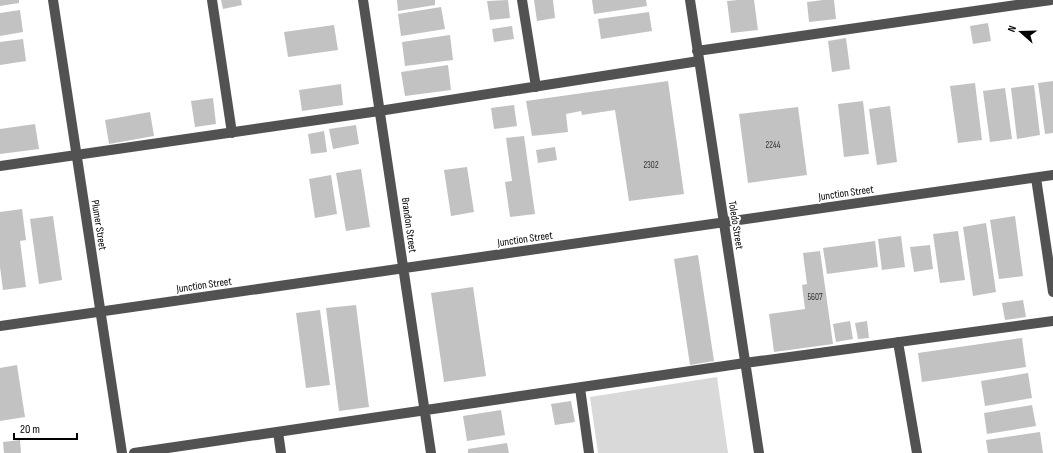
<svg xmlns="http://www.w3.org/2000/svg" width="1053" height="453" viewBox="0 0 1053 453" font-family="'Sofia Sans Condensed',sans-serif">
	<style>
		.green { fill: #d9d9d9 }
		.building { fill: #c2c2c2 }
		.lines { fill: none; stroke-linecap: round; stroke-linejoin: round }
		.minor { stroke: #525252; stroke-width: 10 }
		.labels { text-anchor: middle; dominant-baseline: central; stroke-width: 4; stroke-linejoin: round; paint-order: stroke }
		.number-label { font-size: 9px; fill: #303030 }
		.street-label { font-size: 11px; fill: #000; stroke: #fff }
	</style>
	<rect width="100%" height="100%" fill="#fff"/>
	<path class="green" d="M 717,377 L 728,453 L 598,453 L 590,397 Z"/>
	<path class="building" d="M 0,0 L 19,0 L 19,3 L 0,6 Z
		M 221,0 L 241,0 L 242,5 L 223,9 Z
		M 397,0 L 435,0 L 435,5 L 398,11 Z
		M 508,0 L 510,18 L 490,20 L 487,1 Z
		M 534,0 L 553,0 L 555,18 L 537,21 Z
		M 592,0 L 646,0 L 647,6 L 594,14 Z
		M 738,0 L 754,0 L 758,30 L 731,33 L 727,1 Z
		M 823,0 L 834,0 L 836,19 L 809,22 L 807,2 Z
		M 441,7 L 445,29 L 401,36 L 398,14 Z
		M 20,10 L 23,32 L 0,36 L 0,13 Z
		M 649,12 L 652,31 L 601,39 L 598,19 Z
		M 988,23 L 991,41 L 973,44 L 970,26 Z
		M 334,25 L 338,50 L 288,57 L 284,32 Z
		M 512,26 L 514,39 L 494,42 L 492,29 Z
		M 450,35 L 453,60 L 405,66 L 402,42 Z
		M 846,38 L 850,69 L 832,72 L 828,41 Z
		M 23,39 L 26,61 L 0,65 L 0,42 Z
		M 448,65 L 451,90 L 405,96 L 401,72 Z
		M 668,81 L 684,194 L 629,201 L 615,110 L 582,115 L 581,111 L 566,114 L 568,132 L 532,136 L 526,101 Z
		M 1053,81 L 1053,133 L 1045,134 L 1038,83 Z
		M 975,83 L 982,140 L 958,143 L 950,86 Z
		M 341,84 L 343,105 L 302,111 L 299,90 Z
		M 1034,85 L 1040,135 L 1017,139 L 1011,88 Z
		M 1005,88 L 1012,139 L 990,142 L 983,91 Z
		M 213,98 L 216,124 L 195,127 L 191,101 Z
		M 863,101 L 869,154 L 844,157 L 838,104 Z
		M 514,105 L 517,126 L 494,129 L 491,108 Z
		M 890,106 L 897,162 L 877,165 L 869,109 Z
		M 798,107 L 807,175 L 748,183 L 739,114 Z
		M 150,112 L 154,136 L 109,144 L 105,120 Z
		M 35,124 L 39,149 L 0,154 L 0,129 Z
		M 356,125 L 359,144 L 333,149 L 329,129 Z
		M 324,131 L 327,152 L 311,154 L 308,134 Z
		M 524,136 L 535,214 L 510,217 L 505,182 L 512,181 L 506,138 Z
		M 555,147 L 557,160 L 538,163 L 536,150 Z
		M 467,167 L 474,212 L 451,216 L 444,170 Z
		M 361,169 L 370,227 L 346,231 L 336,173 Z
		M 331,175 L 337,214 L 315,218 L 309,179 Z
		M 22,209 L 26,240 L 20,241 L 26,287 L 3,290 L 0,267 L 0,212 Z
		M 53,216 L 62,280 L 39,284 L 30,219 Z
		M 1015,216 L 1023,276 L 999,279 L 990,220 Z
		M 986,223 L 996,292 L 973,296 L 963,227 Z
		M 958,231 L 965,280 L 940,283 L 933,234 Z
		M 901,236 L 905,267 L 882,270 L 878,239 Z
		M 875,241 L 878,267 L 827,274 L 823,248 Z
		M 930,245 L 933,269 L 914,272 L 910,247 Z
		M 820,251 L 833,344 L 774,352 L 769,314 L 805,309 L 802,285 L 807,284 L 803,253 Z
		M 698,255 L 714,361 L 690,365 L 674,259 Z
		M 473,287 L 486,376 L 444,382 L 431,293 Z
		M 1023,300 L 1026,317 L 1005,320 L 1002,303 Z
		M 356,305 L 369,407 L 339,411 L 326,308 Z
		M 320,310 L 330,385 L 306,388 L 296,313 Z
		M 850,321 L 853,339 L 836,342 L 833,324 Z
		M 867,321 L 869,338 L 858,339 L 855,323 Z
		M 1022,338 L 1026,367 L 922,382 L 918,353 Z
		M 17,365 L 25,417 L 0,421 L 0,368 Z
		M 1028,373 L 1032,398 L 985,406 L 981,381 Z
		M 571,401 L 575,422 L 555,425 L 551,404 Z
		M 1032,405 L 1036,426 L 987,434 L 984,413 Z
		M 501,410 L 505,435 L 467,441 L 463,416 Z
		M 1040,432 L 1043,453 L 988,453 L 986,440 Z
		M 20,440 L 21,453 L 4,453 L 3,442 Z
		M 507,443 L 509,453 L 468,453 L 468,449 Z"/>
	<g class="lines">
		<path class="minor" d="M 53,0 L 122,453
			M 212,0 L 232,133
			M 363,0 L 431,453
			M 522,0 L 536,87
			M 690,0 L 759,453
			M 697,51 L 1051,0
			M 0,166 L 379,111 L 699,61
			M 1036,178 L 1053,292
			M 0,326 L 1053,175
			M 898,342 L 917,453
			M 580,388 L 589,453
			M 278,432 L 281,453
			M 134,453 L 745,363 L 1053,321"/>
	</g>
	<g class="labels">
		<g class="number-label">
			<text x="773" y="145">2244</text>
			<text x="651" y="165">2302</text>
			<text x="815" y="297">5607</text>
		</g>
		<g class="street-label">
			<text transform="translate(846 193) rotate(-8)">Junction Street</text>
			<text transform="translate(99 225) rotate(81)">Plumer Street</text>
			<text transform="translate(409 225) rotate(82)">Brandon Street</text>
			<text transform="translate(736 225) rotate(81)">Toledo Street</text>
			<text transform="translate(525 239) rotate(-8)">Junction Street</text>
			<text transform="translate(204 285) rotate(-8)">Junction Street</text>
		</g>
	</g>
	<g transform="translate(1021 32) rotate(290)" stroke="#ffffff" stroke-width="3" paint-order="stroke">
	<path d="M0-3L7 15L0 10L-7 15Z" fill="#000000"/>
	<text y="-6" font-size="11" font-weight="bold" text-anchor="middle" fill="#000000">N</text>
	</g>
	<path d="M14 433v6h63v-6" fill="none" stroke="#000000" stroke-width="2"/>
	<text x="20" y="433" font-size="12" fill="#000000" stroke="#ffffff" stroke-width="3" paint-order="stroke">20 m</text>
</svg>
